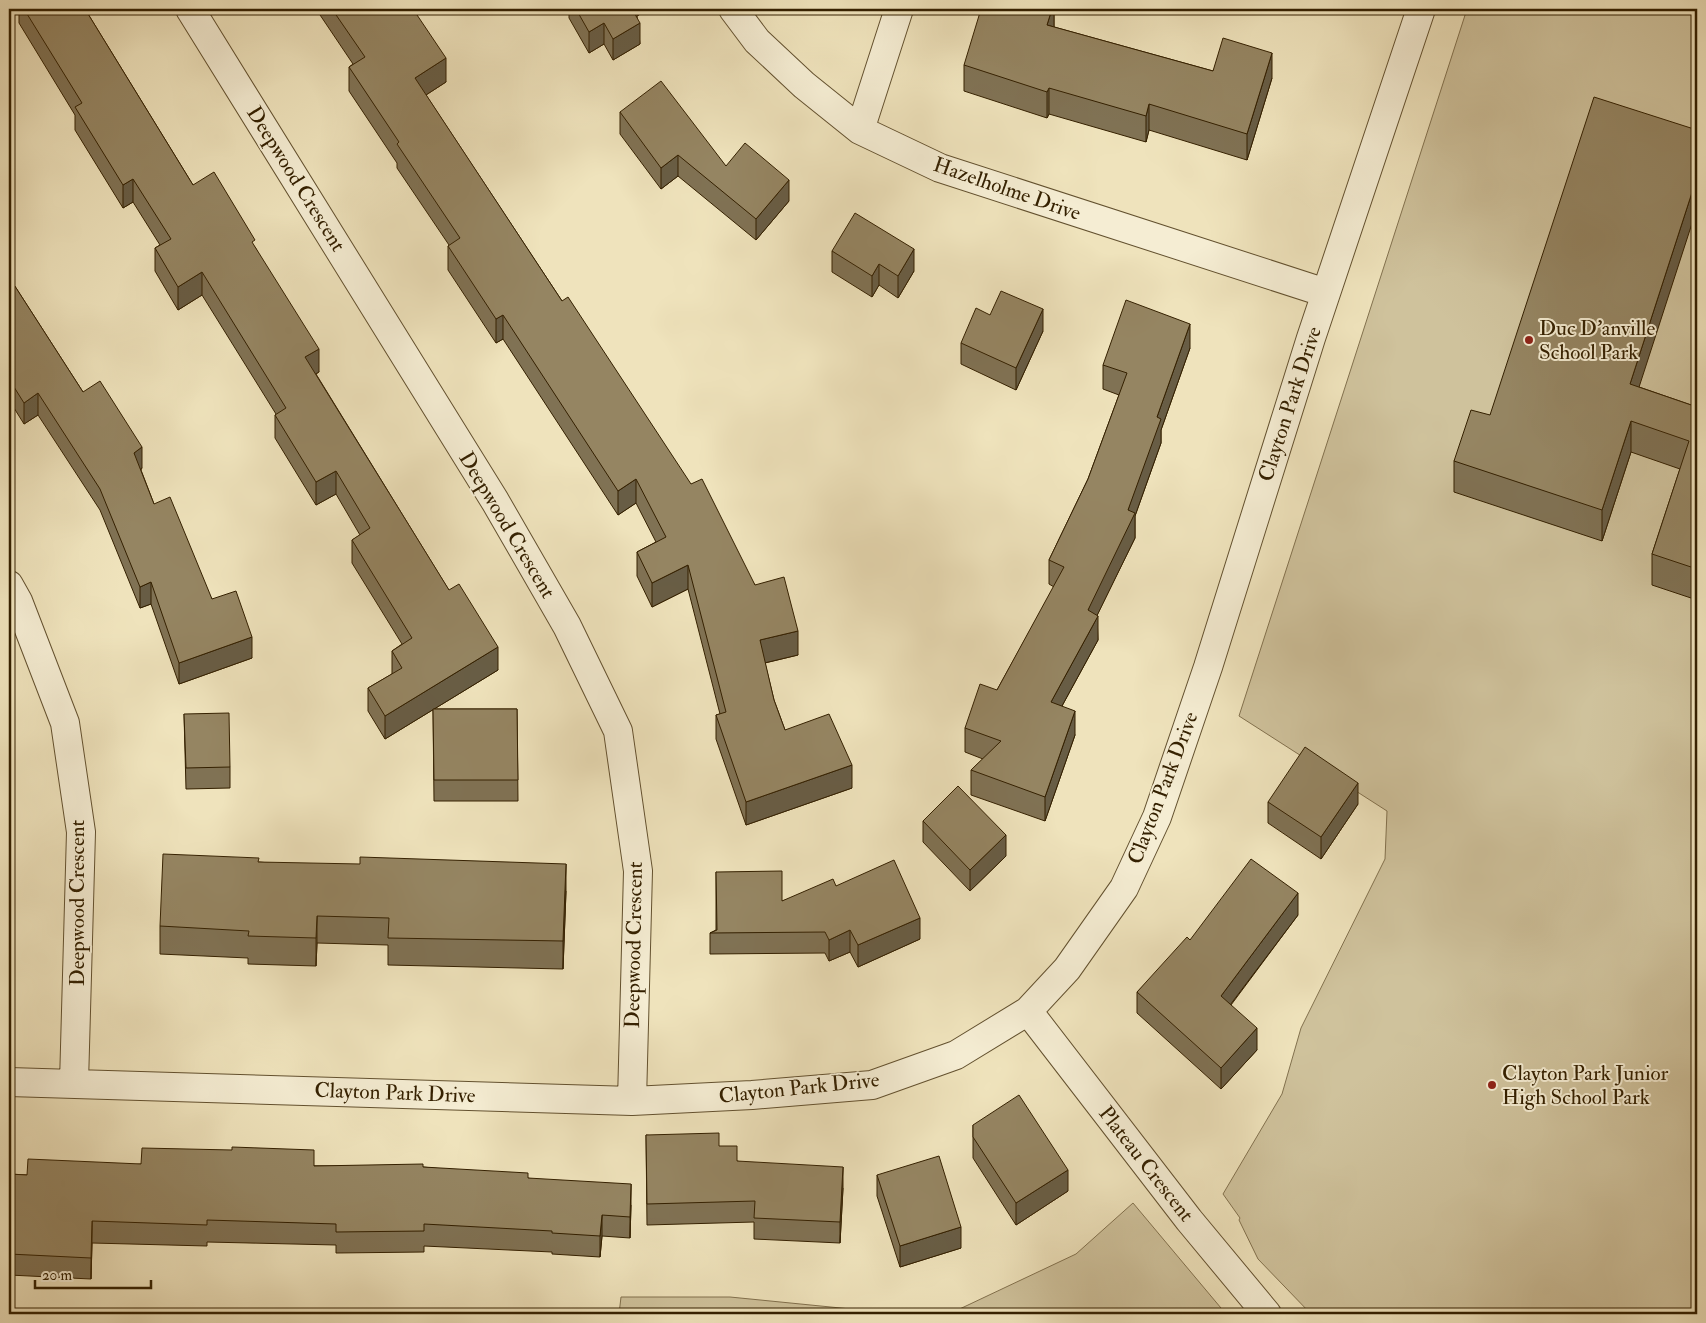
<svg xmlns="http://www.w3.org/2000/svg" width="1706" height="1323" viewBox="0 0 1706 1323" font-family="'IM FELL Double Pica',serif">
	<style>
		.green { fill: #cfc29c; stroke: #82714e }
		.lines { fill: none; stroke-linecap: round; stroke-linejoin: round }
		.minor-casing { stroke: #63512f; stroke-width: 30 }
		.minor { stroke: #f5edd3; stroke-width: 28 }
		.wall { fill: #807254; stroke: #342000 }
		.shaded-wall { fill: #685d45; stroke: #342000 }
		.building { fill: #958562; stroke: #342000 }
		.poi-dot { fill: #8f2418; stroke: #f5edd3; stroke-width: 2 }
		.labels { text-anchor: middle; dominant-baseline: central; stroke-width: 4; stroke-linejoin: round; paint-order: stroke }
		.street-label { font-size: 21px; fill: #342000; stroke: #f5edd3 }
		.poi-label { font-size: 21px; fill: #342000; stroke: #f5edd3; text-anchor: start }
	</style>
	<rect width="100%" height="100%" fill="#efe3bc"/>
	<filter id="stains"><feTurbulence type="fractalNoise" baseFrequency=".004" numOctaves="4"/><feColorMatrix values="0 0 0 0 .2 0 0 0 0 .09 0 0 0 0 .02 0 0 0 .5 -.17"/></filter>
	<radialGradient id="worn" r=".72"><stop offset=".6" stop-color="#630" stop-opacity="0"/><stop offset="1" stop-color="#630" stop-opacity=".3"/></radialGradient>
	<path class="green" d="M 1467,9 L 1697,9 L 1697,1314 L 1311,1314 L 1258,1259 L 1239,1220 L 1240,1218 L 1223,1194 L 1282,1094 L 1301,1028 L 1385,859 L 1387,811 L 1239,716 Z
		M 1133,1203 L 1226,1314 L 949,1314 L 1076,1254 Z
		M 621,1297 L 730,1297 L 901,1314 L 619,1314 Z"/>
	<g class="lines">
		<g class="minor-casing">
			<path id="minor" d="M 190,9 L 495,501 L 567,626 L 618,731 L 638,871 L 632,1101
				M 733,9 L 757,41 L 804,85 L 860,130 L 940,168 L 1326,293
				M 860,130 L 899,9
				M 9,585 L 18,601 L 65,723 L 81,832 L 74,1083
				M 1028,1011 L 1189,1220 L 1267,1314
				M 9,1082 L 632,1101 L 752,1095 L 872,1085 L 956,1055 L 1028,1011 L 1067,969 L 1124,888 L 1157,817 L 1208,667 L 1311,338 L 1421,9"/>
		</g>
		<use href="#minor" class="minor"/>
	</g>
	<path class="wall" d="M 19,9 L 85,9 L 193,185 L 255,247 L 319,372 L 316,374 L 498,670 L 385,739 L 368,711 L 368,688 L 392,674 L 392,651 L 402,644 L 352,563 L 352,540 L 360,535 L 336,494 L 316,505 L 275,438 L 275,415 L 276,414 L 202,295 L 178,310 L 155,271 L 155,248 L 160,245 L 133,202 L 123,208 L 75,130 L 75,115 L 19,23 Z
		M 316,9 L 413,9 L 446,82 L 426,95 L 562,301 L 755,585 L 798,655 L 765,663 L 774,700 L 785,730 L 852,788 L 746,825 L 716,739 L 716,715 L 720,714 L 688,589 L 652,607 L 637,576 L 637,552 L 656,542 L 636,503 L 618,515 L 503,339 L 496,343 L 448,270 L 448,246 L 449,245 L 397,168 L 397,163 L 349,91 L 349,67 L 353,64 Z
		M 566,9 L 647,9 L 647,10 L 637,16 L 640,44 L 613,60 L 604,44 L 589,53 L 569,18 L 569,14 Z
		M 1054,9 L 1054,27 L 1213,71 L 1272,78 L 1247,160 L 1149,130 L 1146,142 L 1049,114 L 1047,118 L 964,91 L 964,65 Z
		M 1271,9 L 1283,9 L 1282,12 Z
		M 620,112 L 726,166 L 789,201 L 756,240 L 678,176 L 661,189 L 620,134 Z
		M 832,251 L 914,271 L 898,298 L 879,285 L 872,297 L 832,272 Z
		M 9,268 L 9,277 L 83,392 L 142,468 L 141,470 L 154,504 L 212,599 L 252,658 L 179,684 L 151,604 L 140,608 L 100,510 L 38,415 L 24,424 L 9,400 Z
		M 990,315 L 1043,331 L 1016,390 L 961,364 L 961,343 Z
		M 1190,348 L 1161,430 L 1161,443 L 1135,516 L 1135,538 L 1097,615 L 1098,640 L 1062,706 L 1075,735 L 1045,821 L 971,795 L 971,770 L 983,759 L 965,752 L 965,728 L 997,690 L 1054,587 L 1049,584 L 1049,560 L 1088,479 L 1119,395 L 1103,389 L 1103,365 Z
		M 1639,387 L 1697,407 L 1697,600 L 1652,585 L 1652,554 L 1680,469 L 1631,452 L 1602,541 L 1454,492 L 1454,461 L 1490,415 Z
		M 433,709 L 517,709 L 518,801 L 434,801 Z
		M 184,714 L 230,767 L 230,788 L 186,789 Z
		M 1268,802 L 1358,804 L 1321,859 L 1268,823 Z
		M 923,821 L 1006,856 L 970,891 L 923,842 Z
		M 259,862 L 566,891 L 563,969 L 388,965 L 388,945 L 317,943 L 316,966 L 248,964 L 248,958 L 160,954 L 160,926 Z
		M 716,872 L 782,901 L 836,886 L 920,939 L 858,967 L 850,952 L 829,961 L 825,953 L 710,954 L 710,933 L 716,930 Z
		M 1298,915 L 1231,1005 L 1257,1050 L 1221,1089 L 1137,1013 L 1137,992 L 1190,940 Z
		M 973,1125 L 1068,1191 L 1016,1225 L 973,1158 Z
		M 646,1135 L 719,1146 L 737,1161 L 843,1188 L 840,1243 L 754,1239 L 754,1222 L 647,1225 Z
		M 141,1164 L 423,1167 L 528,1178 L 631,1205 L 630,1238 L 602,1236 L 600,1257 L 552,1254 L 552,1252 L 424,1246 L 424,1252 L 336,1253 L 336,1245 L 207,1242 L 207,1246 L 92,1243 L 91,1279 L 9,1275 L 9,1174 L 27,1175 Z
		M 877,1175 L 961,1248 L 900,1267 L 877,1196 Z"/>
	<path class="shaded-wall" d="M 627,9 L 647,9 L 647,10 L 627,22 Z
		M 1052,9 L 1054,9 L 1054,27 L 1047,25 Z
		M 604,23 L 604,44 L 589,53 L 589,32 Z
		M 640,23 L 640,44 L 613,60 L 613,39 Z
		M 1272,53 L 1272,78 L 1247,160 L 1247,134 Z
		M 446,58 L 446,82 L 415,102 L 415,78 Z
		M 1049,88 L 1049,114 L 1047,118 L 1047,92 Z
		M 1149,104 L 1149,130 L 1146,142 L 1146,116 Z
		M 678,155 L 678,176 L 661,189 L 661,168 Z
		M 1697,177 L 1697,208 L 1630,415 L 1630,384 Z
		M 133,179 L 133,202 L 123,208 L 123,185 Z
		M 789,180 L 789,201 L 756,240 L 756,219 Z
		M 914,249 L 914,271 L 898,298 L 898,276 Z
		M 879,264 L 879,285 L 872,297 L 872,276 Z
		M 202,272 L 202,295 L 178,310 L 178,287 Z
		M 1043,309 L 1043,331 L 1016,390 L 1016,368 Z
		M 503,315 L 503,339 L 496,343 L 496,319 Z
		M 1190,324 L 1190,348 L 1161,430 L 1161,443 L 1135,516 L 1135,538 L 1088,634 L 1088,610 L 1128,510 L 1157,417 Z
		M 319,349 L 319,372 L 305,380 L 305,357 Z
		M 38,393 L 38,415 L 24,424 L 24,403 Z
		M 1631,421 L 1631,452 L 1602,541 L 1602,510 Z
		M 142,447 L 142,468 L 134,474 L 134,453 Z
		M 336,471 L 336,494 L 316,505 L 316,482 Z
		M 636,479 L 636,503 L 618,515 L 618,491 Z
		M 688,565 L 688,589 L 652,607 L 652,583 Z
		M 151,582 L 151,604 L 140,608 L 140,587 Z
		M 1098,616 L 1098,640 L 1051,726 L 1051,702 Z
		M 798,631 L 798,655 L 760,664 L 760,640 Z
		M 252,637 L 252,658 L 179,684 L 179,663 Z
		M 498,647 L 498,670 L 385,739 L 385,716 Z
		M 1075,711 L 1075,735 L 1045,821 L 1045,797 Z
		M 852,765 L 852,788 L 746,825 L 746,802 Z
		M 1358,783 L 1358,804 L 1321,859 L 1321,837 Z
		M 1006,835 L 1006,856 L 970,891 L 970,870 Z
		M 566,864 L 566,891 L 563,969 L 563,941 Z
		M 1298,893 L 1298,915 L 1221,1017 L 1221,996 Z
		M 317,916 L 317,943 L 316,966 L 316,938 Z
		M 920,918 L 920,939 L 858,967 L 858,945 Z
		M 850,930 L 850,952 L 829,961 L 829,940 Z
		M 1257,1028 L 1257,1050 L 1221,1089 L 1221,1068 Z
		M 843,1167 L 843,1188 L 840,1243 L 840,1222 Z
		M 1068,1170 L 1068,1191 L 1016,1225 L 1016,1203 Z
		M 631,1184 L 631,1205 L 630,1238 L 630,1217 Z
		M 602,1215 L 602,1236 L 600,1257 L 600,1236 Z
		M 92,1221 L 92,1243 L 91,1279 L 91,1258 Z
		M 961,1227 L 961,1248 L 900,1267 L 900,1246 Z"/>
	<path class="building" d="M 24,9 L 85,9 L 193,185 L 214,172 L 255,240 L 252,242 L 319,349 L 305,357 L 449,590 L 459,584 L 498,647 L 385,716 L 368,688 L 402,668 L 392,651 L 412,638 L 352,540 L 370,528 L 336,471 L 316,482 L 275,415 L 286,408 L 202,272 L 178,287 L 155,248 L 171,239 L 133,179 L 123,185 L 75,107 L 82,103 Z
		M 332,9 L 413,9 L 446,58 L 415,78 L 562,301 L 568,297 L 691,484 L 702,479 L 755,585 L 784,577 L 798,631 L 760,640 L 774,700 L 785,730 L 829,714 L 852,765 L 746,802 L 716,715 L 726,712 L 688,565 L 652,583 L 637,552 L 666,537 L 636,479 L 618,491 L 503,315 L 496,319 L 448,246 L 460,238 L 397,144 L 399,142 L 349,67 L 365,57 Z
		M 576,9 L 632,9 L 640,23 L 613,39 L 604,23 L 589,32 Z
		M 981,9 L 1052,9 L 1047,25 L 1213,71 L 1223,38 L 1272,53 L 1247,134 L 1149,104 L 1146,116 L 1049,88 L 1047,92 L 964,65 Z
		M 661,81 L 726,166 L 745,143 L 789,180 L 756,219 L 678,155 L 661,168 L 620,112 Z
		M 1594,97 L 1697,130 L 1697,177 L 1630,384 L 1697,407 L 1697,569 L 1652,554 L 1689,441 L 1631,421 L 1602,510 L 1454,461 L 1471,410 L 1490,415 Z
		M 855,213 L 914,249 L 898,276 L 879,264 L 872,276 L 832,251 Z
		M 9,277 L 83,392 L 100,381 L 142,447 L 134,453 L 154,504 L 170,497 L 212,599 L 236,591 L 252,637 L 179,663 L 151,582 L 140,587 L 100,489 L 38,393 L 24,403 L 9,379 Z
		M 1001,291 L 1043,309 L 1016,368 L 961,343 L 976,308 L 990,315 Z
		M 1126,300 L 1190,324 L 1157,417 L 1161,419 L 1128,510 L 1135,513 L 1088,610 L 1098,616 L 1051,702 L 1075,711 L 1045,797 L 971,770 L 1001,741 L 965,728 L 980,684 L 997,690 L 1064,567 L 1049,560 L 1088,479 L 1127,373 L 1103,365 Z
		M 433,709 L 517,709 L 518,780 L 434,780 Z
		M 229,713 L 230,767 L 186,768 L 184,714 Z
		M 1305,747 L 1358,783 L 1321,837 L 1268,802 Z
		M 958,786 L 1006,835 L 970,870 L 923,821 Z
		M 163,854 L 259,858 L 258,862 L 360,864 L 360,857 L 566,864 L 563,941 L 388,938 L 389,918 L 317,916 L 316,938 L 248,936 L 249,931 L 160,926 Z
		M 1251,859 L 1298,893 L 1221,996 L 1257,1028 L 1221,1068 L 1137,992 L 1187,937 L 1190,940 Z
		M 894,860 L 920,918 L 858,945 L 850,930 L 829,940 L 825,932 L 710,933 L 717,930 L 716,872 L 782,871 L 782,901 L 833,879 L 836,886 Z
		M 1019,1095 L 1068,1170 L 1016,1203 L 973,1137 L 973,1125 Z
		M 719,1133 L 719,1146 L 737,1146 L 737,1161 L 843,1167 L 840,1222 L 754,1218 L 755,1201 L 647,1204 L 646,1135 Z
		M 232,1147 L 314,1150 L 314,1166 L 423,1164 L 423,1167 L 528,1173 L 528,1178 L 631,1184 L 630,1217 L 602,1215 L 600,1236 L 552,1233 L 552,1231 L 424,1224 L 424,1231 L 336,1232 L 336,1224 L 207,1220 L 207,1225 L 92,1221 L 91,1258 L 9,1254 L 9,1174 L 27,1175 L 28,1159 L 141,1164 L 142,1148 L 232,1150 Z
		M 939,1156 L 961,1227 L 900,1246 L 877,1175 Z"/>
	<g class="poi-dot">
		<circle cx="1529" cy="340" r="5"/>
		<circle cx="1492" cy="1085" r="5"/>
	</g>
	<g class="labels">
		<g class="street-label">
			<text transform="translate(296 179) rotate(58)">Deepwood Crescent</text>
			<text transform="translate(1007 189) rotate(19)">Hazelholme Drive</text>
			<text transform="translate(1290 404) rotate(-72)">Clayton Park Drive</text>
			<text transform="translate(507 525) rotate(59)">Deepwood Crescent</text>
			<text transform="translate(1163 788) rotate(-69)">Clayton Park Drive</text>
			<text transform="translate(77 903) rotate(-90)">Deepwood Crescent</text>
			<text transform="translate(634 945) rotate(-89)">Deepwood Crescent</text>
			<text transform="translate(799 1088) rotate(-6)">Clayton Park Drive</text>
			<text transform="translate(395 1093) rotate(2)">Clayton Park Drive</text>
			<text transform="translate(1146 1164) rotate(52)">Plateau Crescent</text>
		</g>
		<g class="poi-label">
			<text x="1539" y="328">Duc D'anville<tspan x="1539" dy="24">School Park</tspan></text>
			<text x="1502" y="1073">Clayton Park Junior<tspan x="1502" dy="24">High School Park</tspan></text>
		</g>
	</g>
	<rect width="1706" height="1323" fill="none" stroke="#efe3bc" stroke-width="30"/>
	<rect x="10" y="10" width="1686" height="1303" fill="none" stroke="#342000" stroke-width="2.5"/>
	<rect x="15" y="15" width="1676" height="1293" fill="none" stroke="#342000"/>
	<path d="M35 1280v8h116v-8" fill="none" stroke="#342000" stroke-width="2.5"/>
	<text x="42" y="1280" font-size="15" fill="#342000" stroke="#f5edd3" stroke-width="4" paint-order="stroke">20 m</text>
	<rect width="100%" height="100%" filter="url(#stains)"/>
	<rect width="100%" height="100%" fill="url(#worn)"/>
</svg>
